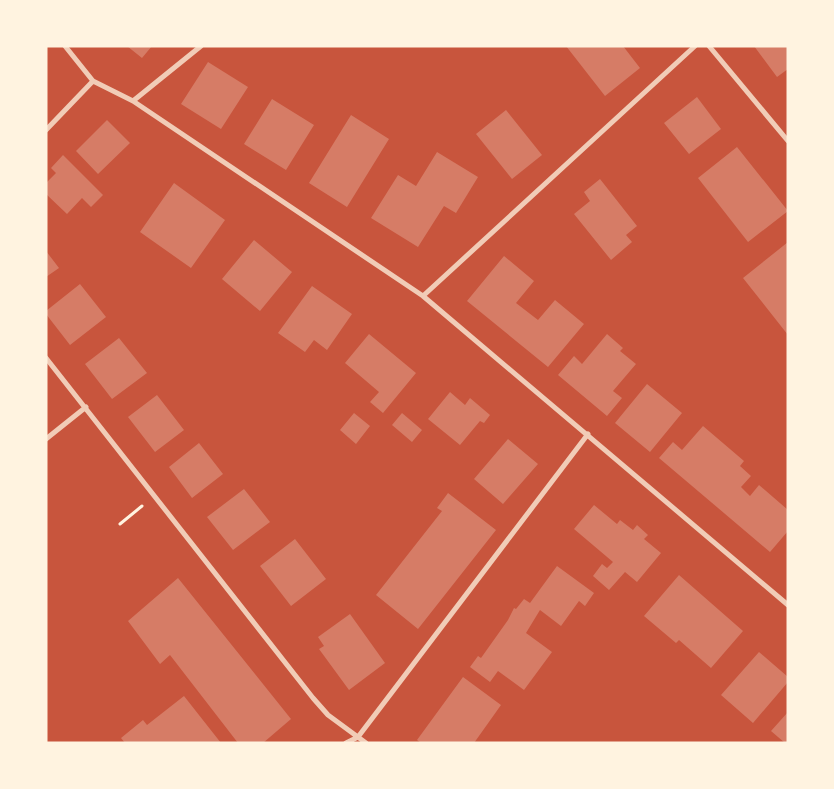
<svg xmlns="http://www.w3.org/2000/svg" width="834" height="789" viewBox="0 0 834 789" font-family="Poppins,sans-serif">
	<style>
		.building { fill: #d67c66 }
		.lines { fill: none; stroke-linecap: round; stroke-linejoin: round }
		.path { stroke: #fff3e0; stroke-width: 3 }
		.minor { stroke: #f1ccb7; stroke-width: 5 }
	</style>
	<rect width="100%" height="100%" fill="#c8553d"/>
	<path class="building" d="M 127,46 L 152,46 L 142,58 Z
		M 566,46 L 623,46 L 640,68 L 605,96 Z
		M 754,46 L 788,46 L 788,69 L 777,77 Z
		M 208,62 L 248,87 L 221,129 L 181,104 Z
		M 697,97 L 721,129 L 689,154 L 664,123 Z
		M 272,99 L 314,125 L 286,170 L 244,144 Z
		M 506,110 L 542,155 L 512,179 L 476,134 Z
		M 351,115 L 389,139 L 347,207 L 309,183 Z
		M 107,120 L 130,143 L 98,174 L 76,151 Z
		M 737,147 L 788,211 L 748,242 L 698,178 Z
		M 437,152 L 478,177 L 456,213 L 444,206 L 418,247 L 371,218 L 398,175 L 416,186 Z
		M 63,155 L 103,195 L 91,207 L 82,198 L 67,214 L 46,194 L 46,183 L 56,173 L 51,168 Z
		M 600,179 L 637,226 L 626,235 L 632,242 L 611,260 L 574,214 L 590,201 L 584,192 Z
		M 174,183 L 225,220 L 191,268 L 140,232 Z
		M 254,240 L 292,272 L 260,311 L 222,279 Z
		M 788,242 L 788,335 L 743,278 Z
		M 46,251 L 59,268 L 46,277 Z
		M 504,256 L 534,281 L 516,303 L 538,320 L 555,300 L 584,324 L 548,367 L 467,301 Z
		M 80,284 L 106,317 L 70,345 L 46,314 L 46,311 Z
		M 312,286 L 352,314 L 327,350 L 314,340 L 305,352 L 278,333 Z
		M 369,334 L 416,373 L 383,413 L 370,402 L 379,392 L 345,363 Z
		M 607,334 L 623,348 L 620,351 L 636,364 L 613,391 L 622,398 L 607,416 L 558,375 L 574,356 L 582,364 Z
		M 119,338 L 147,373 L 112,399 L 85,364 Z
		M 647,384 L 682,413 L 650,452 L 615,423 Z
		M 450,392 L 465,405 L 470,398 L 490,415 L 484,423 L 480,421 L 460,445 L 428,419 Z
		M 157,395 L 184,430 L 155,452 L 128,417 Z
		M 354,413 L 370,426 L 356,444 L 340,430 Z
		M 402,413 L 422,430 L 412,442 L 392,425 Z
		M 703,426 L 744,461 L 740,466 L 751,476 L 741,487 L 750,496 L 759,485 L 788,510 L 788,531 L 770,552 L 659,458 L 673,442 L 682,450 Z
		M 508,439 L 538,464 L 503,504 L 474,479 Z
		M 199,443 L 223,474 L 192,498 L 169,467 Z
		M 244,489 L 270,522 L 233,550 L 207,517 Z
		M 448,493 L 496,530 L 418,629 L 376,595 L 442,511 L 437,508 Z
		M 594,505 L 617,524 L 620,520 L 633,530 L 637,525 L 648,535 L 644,539 L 661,553 L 637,582 L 625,572 L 609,590 L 593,576 L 602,564 L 607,568 L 613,562 L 574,529 Z
		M 295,539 L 326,579 L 291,606 L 260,566 Z
		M 557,566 L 594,593 L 585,606 L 579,601 L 561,626 L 540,610 L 526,633 L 552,652 L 524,690 L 498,671 L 490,682 L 470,667 L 478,656 L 481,658 L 508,620 L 514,608 L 516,609 L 524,599 L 530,603 Z
		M 679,575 L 743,631 L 711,668 L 679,640 L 676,643 L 644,616 Z
		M 178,578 L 291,719 L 263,743 L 238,743 L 170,655 L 160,664 L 128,621 Z
		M 350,614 L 385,663 L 349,690 L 319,649 L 324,646 L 318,637 Z
		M 759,652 L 788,677 L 788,682 L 753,723 L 721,695 Z
		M 463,677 L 501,705 L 474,743 L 421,743 L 417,740 Z
		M 184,696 L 221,743 L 125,743 L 121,738 L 143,720 L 147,725 Z
		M 788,712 L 788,743 L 785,743 L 771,731 Z"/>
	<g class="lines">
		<path class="path" d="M 120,524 L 142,506"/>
		<path class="minor" d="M 65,46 L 93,81 L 133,101 L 423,296 L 788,605
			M 709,46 L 788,141
			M 133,101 L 201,46
			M 46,130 L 93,81
			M 423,296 L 695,46
			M 46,358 L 313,698 L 328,715 L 366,743
			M 46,439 L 86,407
			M 346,743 L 358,737 L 588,434"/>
	</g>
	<rect width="834" height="789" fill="none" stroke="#fff3e0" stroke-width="95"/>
</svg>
